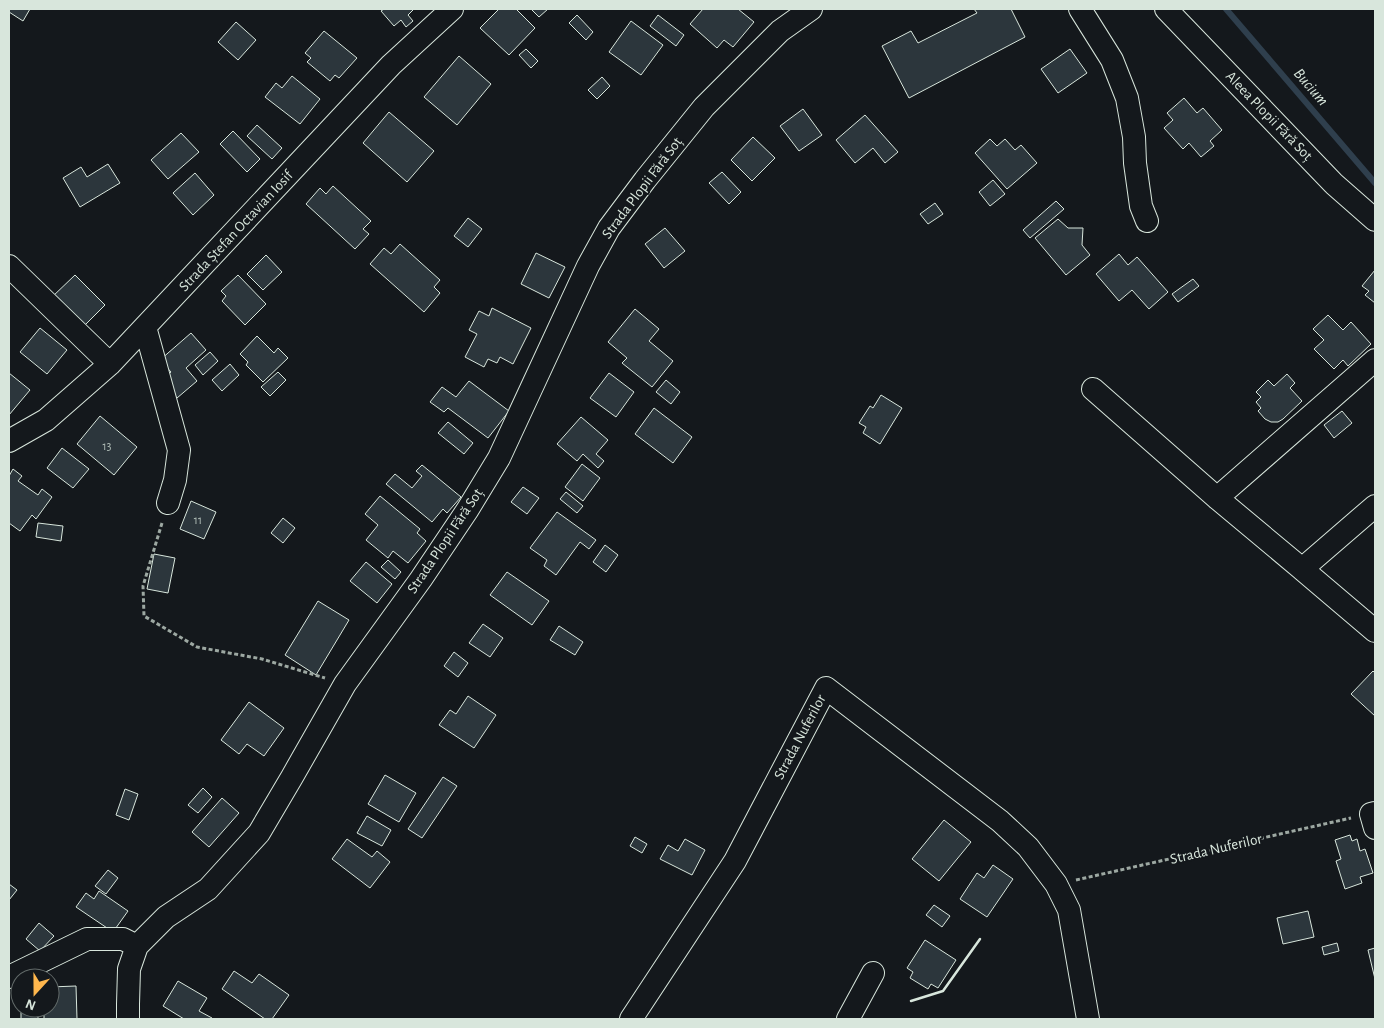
<svg xmlns="http://www.w3.org/2000/svg" width="1384" height="1028" viewBox="0 0 1384 1028" font-family="'Alegreya Sans',sans-serif">
	<style>
		.lines { fill: none; stroke-linecap: round; stroke-linejoin: round }
		.stream { stroke: #2f3f4d; stroke-width: 6 }
		.building { fill: #2c363c; stroke: #d8e6dc }
		.minor-casing { stroke: #d8e6dc; stroke-width: 24 }
		.path { stroke: #9da8a2; stroke-width: 3; stroke-dasharray: 4 2.5; stroke-linecap: butt }
		.minor { stroke: #14181c; stroke-width: 22 }
		.wall { stroke: #d8e6dc; stroke-width: 2.5 }
		.labels { text-anchor: middle; dominant-baseline: central; stroke-width: 4; stroke-linejoin: round; paint-order: stroke }
		.number-label { font-size: 12px; fill: #adbab4 }
		.street-label { font-size: 15px; fill: #d8e6dc; stroke: #14181c }
		.water-label { font-size: 16px; font-style: italic; fill: #d8e6dc; stroke: #14181c }
	</style>
	<rect width="100%" height="100%" fill="#14181c"/>
	<g class="lines">
		<path class="stream" d="M 1226,9 L 1375,183"/>
	</g>
	<path class="building" d="M 9,9 L 30,9 L 23,21 L 9,12 Z
		M 384,9 L 414,9 L 408,15 L 413,21 L 406,27 L 401,20 L 394,26 L 381,11 Z
		M 499,9 L 516,9 L 535,28 L 509,55 L 480,28 Z
		M 531,9 L 548,9 L 539,17 Z
		M 703,9 L 738,9 L 754,22 L 733,47 L 724,40 L 717,48 L 690,24 Z
		M 974,9 L 1011,9 L 1025,37 L 909,98 L 882,46 L 911,31 L 918,43 L 977,13 Z
		M 577,15 L 593,32 L 586,40 L 569,23 Z
		M 658,15 L 684,35 L 676,46 L 650,26 Z
		M 631,21 L 663,45 L 641,75 L 609,52 Z
		M 236,22 L 256,40 L 238,60 L 218,42 Z
		M 324,31 L 357,58 L 339,78 L 335,75 L 330,81 L 307,62 L 311,58 L 305,53 Z
		M 526,49 L 538,61 L 531,68 L 519,55 Z
		M 1070,49 L 1087,73 L 1058,93 L 1041,69 Z
		M 459,56 L 491,84 L 457,125 L 424,97 Z
		M 292,76 L 320,99 L 300,124 L 265,97 L 276,83 L 282,88 Z
		M 602,77 L 610,86 L 597,99 L 588,90 Z
		M 1184,98 L 1197,113 L 1203,108 L 1222,130 L 1210,141 L 1214,146 L 1201,157 L 1189,143 L 1183,149 L 1164,128 L 1173,120 L 1167,113 Z
		M 803,109 L 822,135 L 799,151 L 780,126 Z
		M 389,112 L 434,151 L 407,182 L 363,143 Z
		M 865,115 L 898,152 L 885,163 L 873,148 L 855,163 L 836,140 Z
		M 257,125 L 282,148 L 272,159 L 247,136 Z
		M 233,131 L 260,159 L 247,172 L 220,144 Z
		M 181,133 L 199,152 L 168,179 L 151,160 Z
		M 753,137 L 775,158 L 752,181 L 731,160 Z
		M 990,139 L 997,146 L 1005,139 L 1015,150 L 1021,145 L 1037,163 L 1007,189 L 975,153 Z
		M 108,164 L 120,183 L 80,207 L 63,178 L 81,167 L 87,177 Z
		M 722,172 L 741,192 L 729,204 L 709,183 Z
		M 195,173 L 214,195 L 193,215 L 173,193 Z
		M 993,180 L 1005,194 L 990,206 L 979,192 Z
		M 333,186 L 371,221 L 363,229 L 369,234 L 355,249 L 306,204 L 320,188 L 326,194 Z
		M 1056,201 L 1064,209 L 1030,238 L 1023,230 Z
		M 935,203 L 943,214 L 928,224 L 920,214 Z
		M 468,218 L 482,229 L 468,247 L 454,236 Z
		M 1058,219 L 1068,228 L 1083,228 L 1082,245 L 1090,255 L 1066,275 L 1035,238 Z
		M 665,228 L 685,251 L 664,268 L 645,244 Z
		M 400,244 L 440,280 L 434,287 L 440,293 L 424,312 L 370,264 L 384,248 L 391,254 Z
		M 536,253 L 565,267 L 549,298 L 521,284 Z
		M 1119,254 L 1128,265 L 1137,257 L 1168,292 L 1149,309 L 1132,290 L 1119,301 L 1096,274 Z
		M 266,255 L 282,272 L 263,290 L 247,274 Z
		M 1375,270 L 1375,303 L 1365,295 L 1369,291 L 1362,286 Z
		M 75,275 L 105,305 L 82,328 L 51,298 Z
		M 238,275 L 266,304 L 245,325 L 222,301 L 226,296 L 221,291 Z
		M 1193,279 L 1199,286 L 1178,302 L 1172,294 Z
		M 492,308 L 531,328 L 513,364 L 500,357 L 497,363 L 488,359 L 484,367 L 465,357 L 477,334 L 469,330 L 479,311 L 489,316 Z
		M 635,309 L 659,329 L 649,341 L 673,361 L 652,387 L 622,363 L 627,358 L 608,342 Z
		M 1328,315 L 1343,330 L 1351,322 L 1371,344 L 1348,366 L 1343,360 L 1334,369 L 1314,349 L 1324,340 L 1313,329 Z
		M 40,328 L 67,350 L 47,374 L 20,352 Z
		M 191,333 L 206,350 L 186,368 L 197,381 L 177,398 L 161,380 L 171,372 L 160,360 Z
		M 257,336 L 274,353 L 278,348 L 288,358 L 263,382 L 246,365 L 248,362 L 240,354 Z
		M 210,352 L 218,361 L 203,375 L 195,365 Z
		M 230,364 L 239,375 L 222,391 L 212,380 Z
		M 278,372 L 286,380 L 270,396 L 261,387 Z
		M 9,373 L 30,390 L 9,415 Z
		M 609,373 L 634,392 L 616,417 L 590,398 Z
		M 1287,374 L 1295,383 L 1290,388 L 1302,401 L 1283,419 L 1278,422 L 1271,422 L 1265,419 L 1258,411 L 1261,408 L 1256,402 L 1261,397 L 1256,392 L 1268,380 L 1274,386 Z
		M 666,380 L 680,392 L 671,404 L 656,392 Z
		M 469,381 L 509,411 L 488,438 L 448,408 L 444,412 L 430,402 L 442,387 L 456,397 Z
		M 881,395 L 902,408 L 880,444 L 863,433 L 866,427 L 859,423 L 870,406 L 873,408 Z
		M 654,408 L 692,437 L 673,463 L 635,434 Z
		M 1342,411 L 1352,423 L 1334,438 L 1324,425 Z
		M 100,416 L 137,447 L 114,475 L 77,444 Z
		M 581,417 L 608,440 L 596,454 L 604,461 L 598,468 L 583,454 L 577,461 L 557,444 Z
		M 448,422 L 473,443 L 464,454 L 438,433 Z
		M 62,448 L 89,469 L 73,488 L 47,468 Z
		M 582,464 L 600,478 L 583,501 L 565,487 Z
		M 422,465 L 461,497 L 447,513 L 443,509 L 432,522 L 386,484 L 395,474 L 412,488 L 422,476 L 416,471 Z
		M 13,469 L 22,476 L 18,481 L 38,495 L 42,489 L 52,497 L 36,519 L 32,515 L 20,531 L 9,523 L 9,476 Z
		M 523,487 L 539,498 L 527,514 L 511,502 Z
		M 566,492 L 583,506 L 577,513 L 560,499 Z
		M 380,496 L 420,529 L 417,533 L 426,541 L 408,563 L 393,551 L 388,558 L 366,540 L 378,525 L 365,514 Z
		M 191,501 L 216,512 L 204,539 L 180,529 Z
		M 557,512 L 596,540 L 589,549 L 580,542 L 556,575 L 544,566 L 547,560 L 530,548 Z
		M 283,518 L 295,528 L 283,543 L 271,533 Z
		M 38,523 L 63,526 L 61,541 L 36,537 Z
		M 605,545 L 618,555 L 606,572 L 593,562 Z
		M 154,554 L 175,558 L 168,593 L 147,589 Z
		M 388,560 L 401,572 L 395,579 L 381,567 Z
		M 366,562 L 392,584 L 377,603 L 350,581 Z
		M 507,572 L 549,601 L 532,625 L 490,595 Z
		M 318,601 L 349,620 L 316,675 L 285,655 Z
		M 483,624 L 503,638 L 490,657 L 469,643 Z
		M 559,626 L 583,642 L 575,655 L 550,640 Z
		M 454,652 L 468,663 L 458,677 L 444,666 Z
		M 1373,671 L 1375,673 L 1375,716 L 1351,694 Z
		M 468,696 L 496,715 L 474,748 L 439,725 L 450,710 L 456,714 Z
		M 249,702 L 284,728 L 264,756 L 247,744 L 239,754 L 221,740 Z
		M 385,775 L 416,793 L 399,822 L 368,804 Z
		M 443,777 L 457,786 L 422,838 L 408,829 Z
		M 203,788 L 212,797 L 198,813 L 188,805 Z
		M 125,789 L 138,794 L 129,820 L 116,815 Z
		M 222,798 L 239,813 L 209,847 L 192,832 Z
		M 367,816 L 391,830 L 382,846 L 357,833 Z
		M 944,820 L 971,842 L 939,881 L 912,859 Z
		M 1350,835 L 1352,841 L 1357,839 L 1360,851 L 1365,849 L 1373,873 L 1360,877 L 1362,883 L 1345,889 L 1336,861 L 1341,859 L 1335,840 Z
		M 635,837 L 647,844 L 642,853 L 630,846 Z
		M 347,839 L 372,857 L 377,851 L 390,862 L 370,888 L 332,859 Z
		M 685,839 L 705,850 L 692,875 L 660,859 L 668,845 L 678,851 Z
		M 993,865 L 1013,879 L 987,917 L 960,899 L 977,873 L 984,878 Z
		M 108,870 L 118,878 L 106,894 L 95,886 Z
		M 9,884 L 17,890 L 9,900 Z
		M 99,891 L 128,911 L 113,932 L 76,907 L 86,893 L 94,899 Z
		M 934,905 L 950,916 L 942,927 L 926,915 Z
		M 1308,911 L 1314,937 L 1283,944 L 1277,918 Z
		M 39,923 L 54,936 L 40,951 L 26,939 Z
		M 925,940 L 956,960 L 938,988 L 931,984 L 928,989 L 910,978 L 913,972 L 907,968 Z
		M 1337,943 L 1339,951 L 1324,955 L 1322,947 Z
		M 1375,948 L 1375,979 L 1368,950 Z
		M 234,971 L 252,983 L 259,974 L 289,995 L 272,1019 L 265,1019 L 222,989 Z
		M 178,981 L 207,998 L 199,1011 L 212,1018 L 211,1019 L 184,1019 L 163,1006 Z
		M 76,986 L 77,1019 L 44,1019 L 44,1008 L 50,1008 L 50,987 Z
		M 21,1008 L 38,1008 L 38,1019 L 21,1019 Z"/>
	<g class="lines">
		<g class="minor-casing">
			<path id="minor" d="M 1080,9 L 1112,60 L 1127,98 L 1134,137 L 1135,163 L 1141,206 L 1147,221
				M 1166,9 L 1334,184 L 1375,220
				M 9,266 L 110,364
				M 145,327 L 179,450 L 175,480 L 168,503
				M 1093,389 L 1217,498 L 1302,569
				M 9,441 L 46,420 L 110,364 L 391,65 L 452,9
				M 1217,498 L 1375,360
				M 1375,506 L 1302,569 L 1375,631
				M 1375,813 L 1371,814 L 1375,828
				M 9,977 L 87,939 L 123,939 L 137,946
				M 128,1019 L 128,1004 L 129,969 L 137,946 L 166,917 L 208,889 L 259,833 L 292,777 L 345,684 L 421,579 L 468,509 L 499,458 L 588,266 L 609,228 L 645,180 L 704,107 L 780,31 L 811,9
				M 631,1019 L 735,861 L 826,688 L 1000,821 L 1028,847 L 1056,884 L 1069,910 L 1088,1019
				M 848,1019 L 873,973"/>
		</g>
		<path class="path" d="M 162,523 L 143,586 L 144,616 L 197,647 L 262,659 L 325,678
			M 1076,880 L 1351,818"/>
		<use href="#minor" class="minor"/>
		<path class="wall" d="M 911,1001 L 943,991 L 980,939"/>
	</g>
	<g class="labels">
		<g class="number-label">
			<text x="107" y="446">13</text>
			<text x="198" y="520">11</text>
		</g>
		<g class="street-label">
			<text transform="translate(1269 116) rotate(46)">Aleea Plopii Fără Soț</text>
			<text transform="translate(642 188) rotate(-53)">Strada Plopii Fără Soț</text>
			<text transform="translate(236 231) rotate(-47)">Strada Ștefan Octavian Iosif</text>
			<text transform="translate(445 541) rotate(-56)">Strada Plopii Fără Soț</text>
			<text transform="translate(800 737) rotate(-62)">Strada Nuferilor</text>
			<text transform="translate(1216 849) rotate(-13)">Strada Nuferilor</text>
		</g>
		<g class="water-label">
			<text transform="translate(1311 87) rotate(49)">Bucium</text>
		</g>
	</g>
	<rect width="1384" height="1028" fill="none" stroke="#d8e6dc" stroke-width="20"/>
	<g transform="translate(35 993) rotate(201)"><circle r="24" fill="#14181c" stroke="#626a69"/>
	<path d="M0-4L9 19L0 12L-9 19Z" fill="#ffb74d"/>
	<text y="-8" font-size="14" font-weight="bold" text-anchor="middle" fill="#d8e6dc">N</text>
	</g>
</svg>
